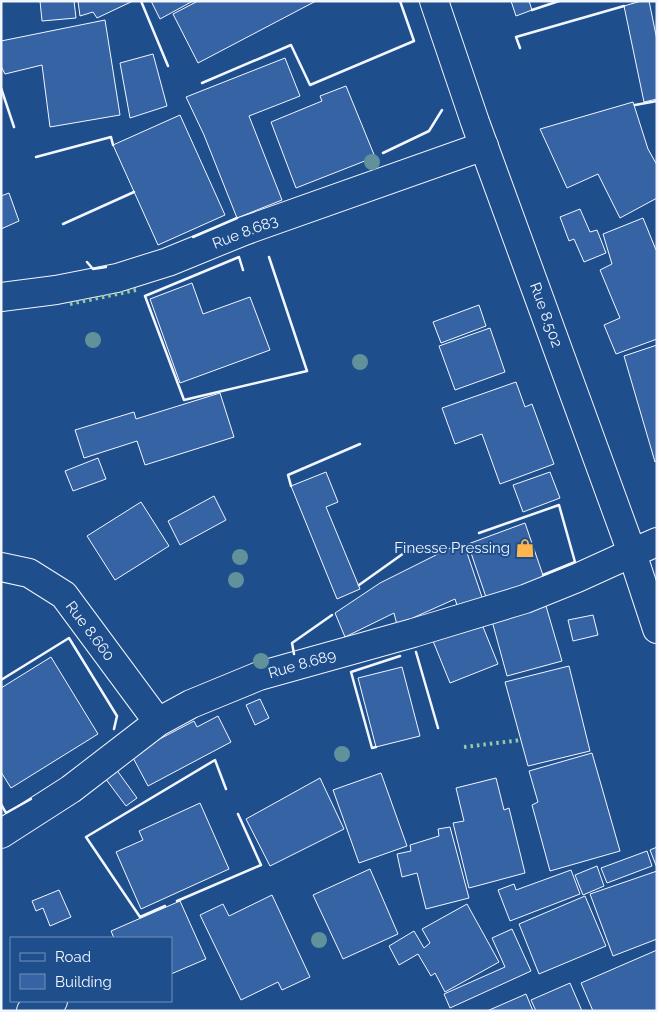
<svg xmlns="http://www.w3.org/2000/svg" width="658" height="1012" viewBox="0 0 658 1012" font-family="Raleway,sans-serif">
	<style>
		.building { fill: #3563a3; stroke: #f2f6ff }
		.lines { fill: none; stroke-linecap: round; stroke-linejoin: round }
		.minor-casing { stroke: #f2f6ff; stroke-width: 30 }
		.secondary-casing { stroke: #f2f6ff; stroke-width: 30 }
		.minor { stroke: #1f4e8c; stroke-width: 28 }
		.secondary { stroke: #1f4e8c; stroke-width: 28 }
		.hedge { stroke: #97c8a6; stroke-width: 4; stroke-dasharray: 2.5 4; stroke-linecap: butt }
		.wall { stroke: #f2f6ff; stroke-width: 2.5 }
		.tree { fill: #61919a }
		.labels { text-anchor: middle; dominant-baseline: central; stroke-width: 4; stroke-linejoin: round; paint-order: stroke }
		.street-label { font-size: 15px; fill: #f2f6ff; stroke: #1f4e8c }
		.poi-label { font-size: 15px; fill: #f2f6ff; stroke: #1f4e8c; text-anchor: end }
	</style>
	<rect width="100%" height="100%" fill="#1f4e8c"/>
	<path class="building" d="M 40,1 L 74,1 L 76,18 L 42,21 Z
		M 78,1 L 133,1 L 97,18 L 93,12 L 80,16 Z
		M 151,1 L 193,1 L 160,19 Z
		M 198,1 L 316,1 L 198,63 L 173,14 Z
		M 511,1 L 529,1 L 532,10 L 516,16 Z
		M 641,1 L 649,1 L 657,40 L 657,99 L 644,102 L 624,6 Z
		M 105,20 L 120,115 L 50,127 L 42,65 L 5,74 L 1,66 L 1,41 Z
		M 153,54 L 167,106 L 130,118 L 120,63 Z
		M 285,58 L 300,96 L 249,116 L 282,200 L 237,218 L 204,135 L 186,97 Z
		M 346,86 L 375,157 L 296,188 L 271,122 L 322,101 L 320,96 Z
		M 633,102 L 648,149 L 657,165 L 657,198 L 620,218 L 598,174 L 567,188 L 540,129 Z
		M 180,115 L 225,215 L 158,245 L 113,145 Z
		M 9,193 L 19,221 L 1,229 L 1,196 Z
		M 580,209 L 590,232 L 597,230 L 606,253 L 584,262 L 574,239 L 569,241 L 560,217 Z
		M 643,218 L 656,250 L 657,249 L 657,339 L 616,354 L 604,325 L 620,318 L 600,270 L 612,264 L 603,234 Z
		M 192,283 L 203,314 L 250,297 L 270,350 L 180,383 L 150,299 Z
		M 479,305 L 486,326 L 441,343 L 433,322 Z
		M 490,328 L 505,372 L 455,390 L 439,346 Z
		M 657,345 L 657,461 L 655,462 L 624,356 Z
		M 516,382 L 525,407 L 532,404 L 554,464 L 500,484 L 482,434 L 455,444 L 442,408 Z
		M 220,393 L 234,437 L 145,465 L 137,441 L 84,458 L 75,430 L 134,412 L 136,419 Z
		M 98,458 L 106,479 L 73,491 L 65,471 Z
		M 326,472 L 338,502 L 326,507 L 360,589 L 337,599 L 291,486 Z
		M 550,472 L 560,498 L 523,512 L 513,485 Z
		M 214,496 L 226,520 L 180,545 L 168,521 Z
		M 141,502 L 169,546 L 115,580 L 87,536 Z
		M 525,523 L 545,581 L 487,600 L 468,544 Z
		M 464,544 L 483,600 L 458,608 L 455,599 L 397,625 L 394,613 L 345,637 L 335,613 L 380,583 L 436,555 L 441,551 Z
		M 546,606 L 562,661 L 507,676 L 492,621 Z
		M 593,615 L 598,635 L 573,641 L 568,620 Z
		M 481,622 L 498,664 L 450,683 L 433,641 Z
		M 51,657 L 98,734 L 11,788 L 1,772 L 1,688 Z
		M 569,666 L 590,751 L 528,766 L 505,682 Z
		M 402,667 L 420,736 L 376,747 L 358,678 Z
		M 260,699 L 269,718 L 255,725 L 246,705 Z
		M 218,716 L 231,742 L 148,786 L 131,754 L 194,721 L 197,727 Z
		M 592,753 L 620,851 L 550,871 L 532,805 L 538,802 L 529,771 Z
		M 116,769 L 137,798 L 126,806 L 105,778 Z
		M 381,773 L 407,846 L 359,863 L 333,790 Z
		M 320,778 L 344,829 L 270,866 L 246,819 Z
		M 496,778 L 504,810 L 509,808 L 525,873 L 469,888 L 453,823 L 464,821 L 456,788 Z
		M 200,803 L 229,869 L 141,909 L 116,852 L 143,840 L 139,831 Z
		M 450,827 L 469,898 L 426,909 L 417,873 L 402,877 L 397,854 L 411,851 L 410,845 L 439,836 L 438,829 Z
		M 657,847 L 657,868 L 650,850 Z
		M 647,851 L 652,866 L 607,883 L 601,868 Z
		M 597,866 L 604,886 L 583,895 L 575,875 Z
		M 370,869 L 398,934 L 343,959 L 313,895 Z
		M 571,870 L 580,894 L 510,921 L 498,890 L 514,884 L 516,890 Z
		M 657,871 L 657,939 L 613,956 L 590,894 Z
		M 59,890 L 71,917 L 50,926 L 43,908 L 36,911 L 32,901 Z
		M 272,895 L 310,977 L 282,990 L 278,982 L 241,1000 L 200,915 L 223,904 L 229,916 Z
		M 585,896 L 606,946 L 539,974 L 519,924 Z
		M 180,901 L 206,959 L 171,974 L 171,938 L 114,938 L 111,931 Z
		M 467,904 L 499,962 L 445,992 L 435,973 L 431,976 L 418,954 L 399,965 L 389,946 L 414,931 L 424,948 L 430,943 L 422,929 Z
		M 512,929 L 531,971 L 450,1008 L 444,994 L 505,967 L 492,938 Z
		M 657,950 L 657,1011 L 593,1011 L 581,983 Z
		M 570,983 L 582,1011 L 536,1011 L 531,1000 Z
		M 526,994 L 533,1011 L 487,1011 Z"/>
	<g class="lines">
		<g class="minor-casing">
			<path id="minor" d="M 1,297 L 56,290 L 117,278 L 168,262 L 244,231 L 484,146
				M 1,567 L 29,573 L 64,595 L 158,722
				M 1,834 L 71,789 L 158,722 L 191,704 L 259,676 L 413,633 L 525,599 L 577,578 L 632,553
				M 31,1011 L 53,1001"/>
		</g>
		<g class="secondary-casing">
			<path id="secondary" d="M 434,1 L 475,122 L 632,553 L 657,629
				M 632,553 L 657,542"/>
		</g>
		<use href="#minor" class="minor"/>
		<use href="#secondary" class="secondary"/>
		<path class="hedge" d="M 70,304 L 136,290
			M 464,747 L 521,740"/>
		<path class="wall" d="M 141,1 L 168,66
			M 532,10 L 559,1
			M 520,48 L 516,37 L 624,6
			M 202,83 L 291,45 L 310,85 L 414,41 L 400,1
			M 1,88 L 14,127
			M 635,105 L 657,101
			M 383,153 L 429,131 L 442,110
			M 36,157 L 111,137 L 113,145
			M 63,224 L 134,192
			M 193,237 L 237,218
			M 87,262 L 93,269 L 106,267
			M 243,270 L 239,257 L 145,296 L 184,400 L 307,371 L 269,257
			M 291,486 L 288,475 L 360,444
			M 479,533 L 559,505 L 575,562 L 543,575
			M 359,585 L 404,553 L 433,546 L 434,551
			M 416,652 L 438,728
			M 294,654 L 292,643 L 332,615
			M 1,680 L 69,638 L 117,716 L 114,729
			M 376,747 L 372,748 L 351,672 L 400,656
			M 1,804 L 6,813 L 31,799
			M 177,901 L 261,865 L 238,814
			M 165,906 L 140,917 L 86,837 L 215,760 L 226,789"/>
	</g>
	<g class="tree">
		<circle cx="372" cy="162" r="8"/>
		<circle cx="93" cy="340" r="8"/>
		<circle cx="360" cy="362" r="8"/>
		<circle cx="240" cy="557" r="8"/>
		<circle cx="236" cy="580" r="8"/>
		<circle cx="261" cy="661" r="8"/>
		<circle cx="342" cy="754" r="8"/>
		<circle cx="319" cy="940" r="8"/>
	</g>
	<defs>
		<g id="shop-bare" transform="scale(1.5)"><path d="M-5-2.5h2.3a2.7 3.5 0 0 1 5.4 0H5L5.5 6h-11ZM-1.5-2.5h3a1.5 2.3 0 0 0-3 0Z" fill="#ffb74d" stroke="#1f4e8c" stroke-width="2.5" paint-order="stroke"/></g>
	</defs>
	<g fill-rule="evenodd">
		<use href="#shop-bare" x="525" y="548"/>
	</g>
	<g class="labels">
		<g class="street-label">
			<text transform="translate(245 232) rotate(-21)">Rue 8.683</text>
			<text transform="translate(546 315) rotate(70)">Rue 8.502</text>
			<text transform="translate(90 631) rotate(53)">Rue 8.660</text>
			<text transform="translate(302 664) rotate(-16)">Rue 8.689</text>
		</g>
		<g class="poi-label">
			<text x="510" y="548">Finesse Pressing</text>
		</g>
	</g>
	<rect width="658" height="1012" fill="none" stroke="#f2f6ff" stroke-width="5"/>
	<rect x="10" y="937" width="162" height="65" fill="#1f4e8c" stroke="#7391ba"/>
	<rect x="20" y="953" width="25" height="8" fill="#1f4e8c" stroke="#7391ba"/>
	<text x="55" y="962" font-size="15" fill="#f2f6ff">Road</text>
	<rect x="20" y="974" width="25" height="15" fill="#3563a3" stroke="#7391ba"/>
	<text x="55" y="987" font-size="15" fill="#f2f6ff">Building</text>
</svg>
